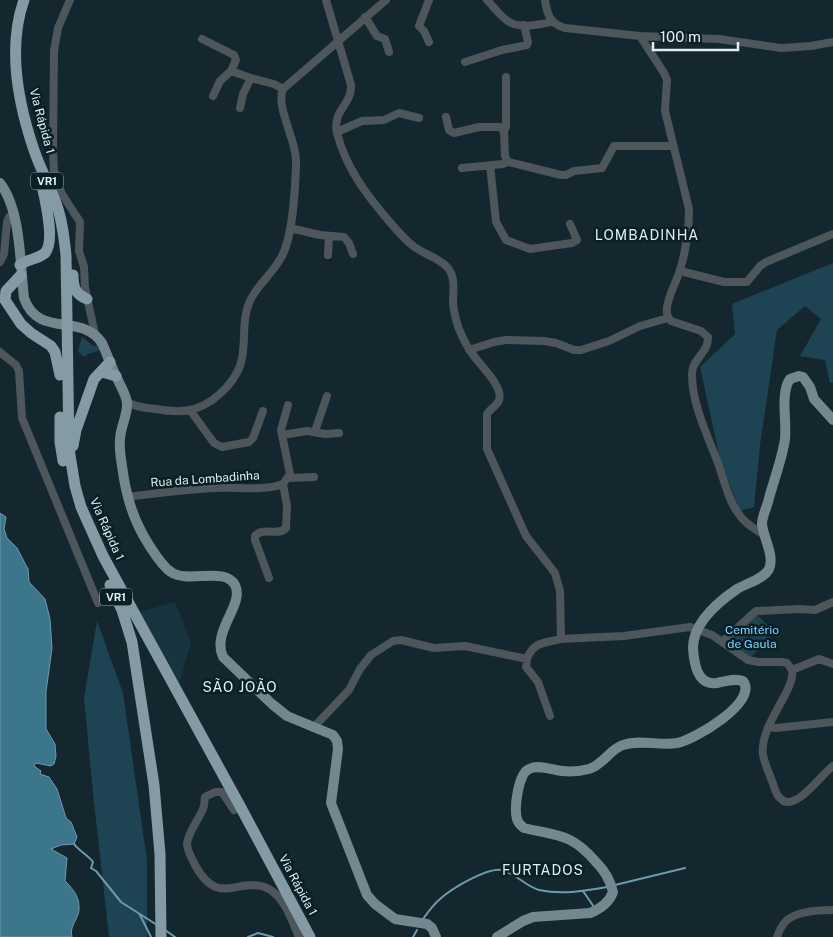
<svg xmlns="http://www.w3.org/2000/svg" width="833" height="937" viewBox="0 0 833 937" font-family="'Public Sans',sans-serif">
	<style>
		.built { fill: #17343f }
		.green { fill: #1e4352 }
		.water { fill: #3c768d; stroke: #6e9aab }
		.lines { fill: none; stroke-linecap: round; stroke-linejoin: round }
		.stream { stroke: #6e9aab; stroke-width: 2 }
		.minor { stroke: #4d565a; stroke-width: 8 }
		.major { stroke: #74878f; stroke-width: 10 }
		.highway { stroke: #849aa4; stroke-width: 11 }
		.labels { text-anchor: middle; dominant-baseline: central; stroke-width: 5; stroke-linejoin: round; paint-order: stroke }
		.shield { fill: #0a1e25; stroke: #a0afb4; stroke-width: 1 }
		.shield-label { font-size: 11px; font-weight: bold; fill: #e1edf2 }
		.street-label { font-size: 12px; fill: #e1edf2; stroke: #0a1e25 }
		.park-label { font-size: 12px; fill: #7cd6fb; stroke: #0a1e25 }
		.neighbourhood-label { font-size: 14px; letter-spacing: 1px; fill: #e1edf2; stroke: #0a1e25 }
	</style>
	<rect width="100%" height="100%" fill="#14272f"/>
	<path class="built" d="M 175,602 L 191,643 L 180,681 L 177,682 L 140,612 Z"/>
	<path class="green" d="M 833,263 L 833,383 L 830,383 L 825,360 L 800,356 L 821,319 L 805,306 L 777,330 L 760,445 L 754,507 L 740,511 L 720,459 L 700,367 L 735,334 L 732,304 Z
		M 82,337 L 95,347 L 97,342 L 101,350 L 88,354 L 84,357 L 78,351 Z
		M 756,614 L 775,632 L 749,659 L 728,642 Z
		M 97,621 L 123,693 L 147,860 L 147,937 L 109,937 L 93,793 L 84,698 Z"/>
	<path class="water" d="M 0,513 L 6,517 L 4,529 L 7,538 L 17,548 L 28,569 L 29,582 L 45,599 L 50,619 L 52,648 L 46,692 L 46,729 L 55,744 L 56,756 L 54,764 L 51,766 L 36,763 L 34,766 L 41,771 L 40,774 L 49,777 L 57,789 L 66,818 L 71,822 L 77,837 L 74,844 L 61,845 L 51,849 L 67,858 L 65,881 C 73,889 80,897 79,910 C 78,920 69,926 72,937 L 0,937 Z"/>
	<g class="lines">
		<path class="stream" d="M 74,844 C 79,851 88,855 93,862 L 91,868 L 96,871 L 121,902 L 157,925
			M 615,885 L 685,868
			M 583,891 L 594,907
			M 140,915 L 151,937
			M 423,919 C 428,912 433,905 440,899 C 451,889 487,867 502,870 C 515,873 525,886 539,890 C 562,895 584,891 607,887
			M 165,930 L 175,937
			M 248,937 L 258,933 L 273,937
			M 413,937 L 417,930"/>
		<path class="minor" d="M 70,0 L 58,28 L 54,51 L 53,151 L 54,171 L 58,183 L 62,194 L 80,222 L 79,251 L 84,267 L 85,288 L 95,334
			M 326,0 L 351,85 C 352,105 332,110 337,133 C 346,168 366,194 388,220 C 396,229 403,238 412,245 C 422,254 438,257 447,267 C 456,276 453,291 453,303 C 454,312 456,321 459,329 C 462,336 465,343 469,349 C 476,362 504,385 499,400 C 497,406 490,409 487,414 L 487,449 L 526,536 L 555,573 L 560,591 L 561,639 L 624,636 L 690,627 L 712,635 L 748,660 L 758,662 L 782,662 L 787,663 L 792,670
			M 429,0 L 419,26 L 424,31 L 429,42
			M 487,0 C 494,7 501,18 511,23 C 521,28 540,25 551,22
			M 545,0 C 547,14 550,24 565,28 L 640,36 L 719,39 L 781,48 L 811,46 L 833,42
			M 365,17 L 377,36 L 385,39 L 389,52
			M 640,36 L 664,73 L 667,80 L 665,111 L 689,209 C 689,229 686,250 680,270 C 676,283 669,294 667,307 C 666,313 667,317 671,321 L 701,331 L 708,337 C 709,352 691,360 692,375 C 692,404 708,437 718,463 C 724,480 728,499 738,513 C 744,523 755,529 764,535
			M 202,39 L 234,55 L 236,60 L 231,71
			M 465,62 L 502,50 L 527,45 L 528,42 L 524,25
			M 213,96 L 220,81 L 231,71 L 251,78 L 274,84 L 283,89
			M 240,108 L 243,94 L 251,78
			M 446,117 L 449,130 L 454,133 L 479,127 L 500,127 L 504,131 L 505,156 L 508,162 L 561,175 L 566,175 L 574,171 L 602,168 L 614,146 L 673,146
			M 504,131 L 506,127 L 506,77
			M 337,132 L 362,121 L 384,120 L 399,113 L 419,118
			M 490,165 L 496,222 L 506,240 L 530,249 L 572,243 L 577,240 L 570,224
			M 462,168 L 503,164 L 508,162
			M 290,228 L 320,235 L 344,237 L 349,243 L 353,254
			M 328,255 L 329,236
			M 0,262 L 4,254 L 7,222 L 9,217 L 14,214
			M 680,271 L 724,282 L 747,282 L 760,266 L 766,262 L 833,234
			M 469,350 L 494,342 L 506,340 L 544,341 L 556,343 L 574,350 L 581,350 L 609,341 L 640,326 L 668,318
			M 0,352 L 16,365 L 19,371 L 22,418 L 98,603
			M 127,402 C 136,407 146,408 156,409 C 167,411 180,412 190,410 C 212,405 232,386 240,366 C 247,346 241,325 248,306 C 254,287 273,274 282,256 C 293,235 295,191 296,166 C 298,141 275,108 283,89 L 386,0
			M 190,410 L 214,443 L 222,447 L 249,442 L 253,438 L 263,411
			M 315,431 L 327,396
			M 282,435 L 307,431 L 325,434 L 339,433
			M 289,478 L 314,477
			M 127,497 C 157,493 187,489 217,488 C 237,487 265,491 283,484 L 290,474 L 281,430 L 288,405
			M 269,578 L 255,540 L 255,536 C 264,526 278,537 286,528 L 287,506 L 283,484
			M 723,641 L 756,611 L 799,609 L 815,610 L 833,602
			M 527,659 L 526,667 L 538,682 L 550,716
			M 833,664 L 819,659 L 792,670 C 796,690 759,725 763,755 C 765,765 770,775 773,784 C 775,789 776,795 780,798 C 794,815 822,773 833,766
			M 768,727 L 776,728 L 833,722
			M 313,728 L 349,690 L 360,669 L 371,655 L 393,641 L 401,640 L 434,648 L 465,646 L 527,659 C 533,641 546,643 561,639
			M 234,810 L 222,792 L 215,792 L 205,797 C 204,801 205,805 203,809 C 199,819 188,832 187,844 C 187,851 192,858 195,865 C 220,910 239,874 269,889 C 285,898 292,921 299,937
			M 777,937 C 779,931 782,925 787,920 C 798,911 820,910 833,910"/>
		<path class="major" d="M 0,183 C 21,210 20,264 24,298 C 38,339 82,312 102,343 C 107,354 111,366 117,378 C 120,385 126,394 127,403 C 128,415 120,427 120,440 C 119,449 121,458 122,466 C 126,496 133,520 149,545 C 155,554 162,566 171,572 C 188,584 225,566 235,585 C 245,605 211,631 223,657 L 272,704 L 287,716 L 333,735 L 337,741 L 338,749 L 331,803 L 367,895 L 375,904 L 395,919 L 427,924 L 432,928 L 436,937
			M 497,937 L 523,921 L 533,917 L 590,913 C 600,909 609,903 613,892 C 610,879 605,871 596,862 C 571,833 558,836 524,828 C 520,825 518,823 517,819 C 514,808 518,774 529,769 C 538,764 553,770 562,771 C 571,772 581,771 589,769 C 603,765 610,749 623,745 C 640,739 660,746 677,743 C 694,740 759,702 743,681 C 734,678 726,681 717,683 C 697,686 694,663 693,648 C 693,623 718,602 737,589 C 747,583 764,579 769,569 C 775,556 763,537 762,524 C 762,517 766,509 768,502 C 773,482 782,460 785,439 C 787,422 780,393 790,379 L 799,376 L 803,377 L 810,387 L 814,399 L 833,420"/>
		<path class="highway" d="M 24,0 C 7,48 19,107 35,153 C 41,170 50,186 56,203 C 62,219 64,237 66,255 L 69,449 L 75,486 L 81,507 L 103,556 L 240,806 L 310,937
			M 20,265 C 28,259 38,259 45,253 C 55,242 46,204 43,190
			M 21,275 L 6,291 L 5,300 L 21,324 L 31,333 L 51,346 L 55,352 L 60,375
			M 73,275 C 73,287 75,294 87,299
			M 102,372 L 116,376
			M 60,417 L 60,442 L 63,461
			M 73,446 L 76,430 L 94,379 L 110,362
			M 110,585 L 122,610 L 132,642 L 154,785 L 160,854 L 161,937"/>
	</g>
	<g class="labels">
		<g class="shield">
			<rect x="31" y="172.5" width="32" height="17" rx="4"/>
			<rect x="100" y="588.5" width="32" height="17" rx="4"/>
		</g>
		<g class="shield-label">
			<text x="47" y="181">VR1</text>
			<text x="116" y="597">VR1</text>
		</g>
		<g class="street-label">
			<text transform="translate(42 121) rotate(75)">Via Rápida 1</text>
			<text transform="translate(205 479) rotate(-4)">Rua da Lombadinha</text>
			<text transform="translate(107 529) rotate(66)">Via Rápida 1</text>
			<text transform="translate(298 885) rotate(62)">Via Rápida 1</text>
		</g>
		<g class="park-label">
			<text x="752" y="630">Cemitério<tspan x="752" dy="14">de Gaula</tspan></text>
		</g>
		<g class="neighbourhood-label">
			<text x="647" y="235">LOMBADINHA</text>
			<text x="240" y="687">SÃO JOÃO</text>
			<text x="543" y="870">FURTADOS</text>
		</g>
	</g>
	<path d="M653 42v8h85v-8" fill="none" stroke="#e1edf2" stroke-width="2.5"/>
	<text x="660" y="42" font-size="15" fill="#e1edf2" stroke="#0a1e25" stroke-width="4" paint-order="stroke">100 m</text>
</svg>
